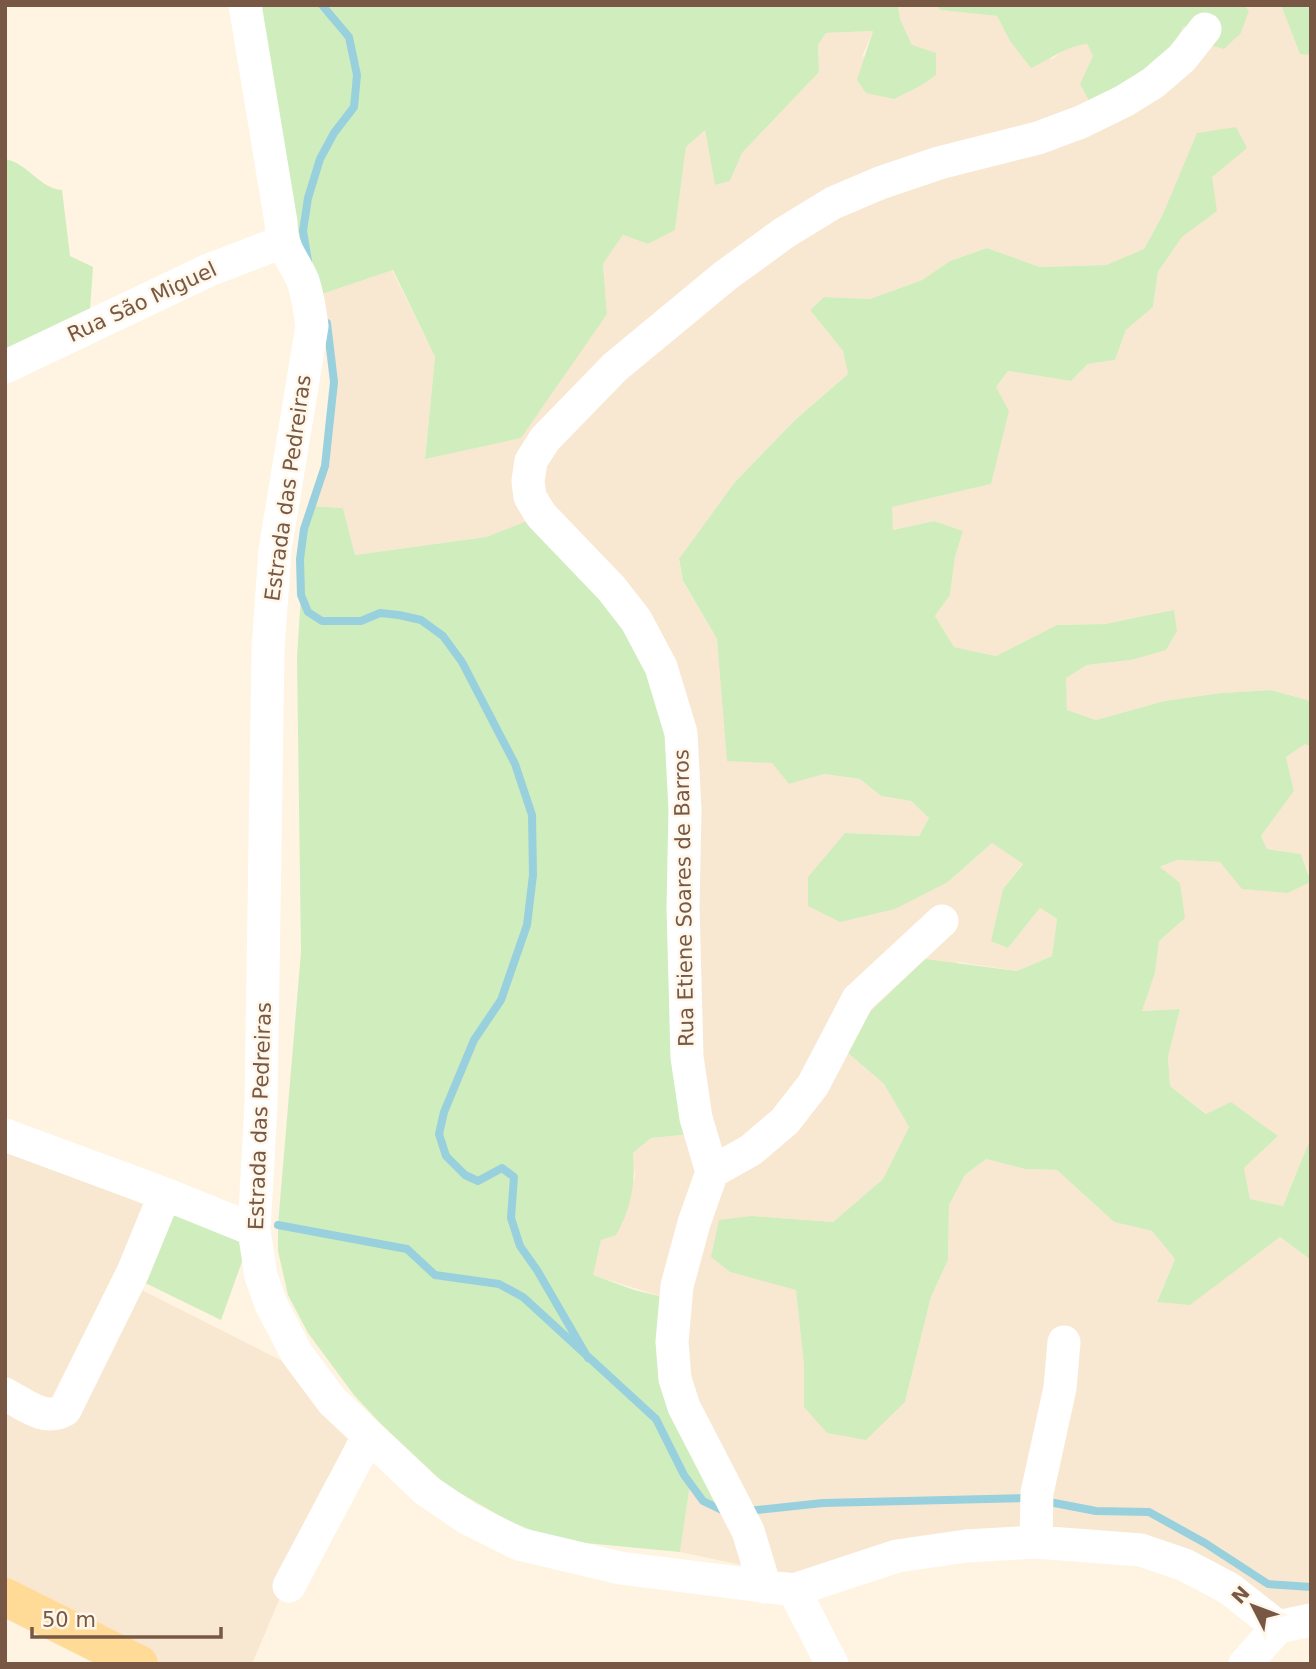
<svg xmlns="http://www.w3.org/2000/svg" width="1316" height="1669" viewBox="0 0 1316 1669" font-family="'DejaVu Sans',sans-serif">
	<style>
		.residential { fill: #f9e8d1 }
		.green { fill: #d0edbe }
		.lines { fill: none; stroke-linecap: round; stroke-linejoin: round }
		.stream { stroke: #99d0dd; stroke-width: 8 }
		.minor { stroke: #fff; stroke-width: 33 }
		.major { stroke: #ffdb97; stroke-width: 38 }
		.labels { text-anchor: middle; dominant-baseline: central; stroke-width: 5; stroke-linejoin: round; paint-order: stroke }
		.street-label { font-size: 21px; fill: #785845; stroke: #fff7e9 }
	</style>
	<rect width="100%" height="100%" fill="#fef4e1"/>
	<path class="residential" d="M 898,5 L 937,5 L 941,10 L 997,16 L 1010,41 L 1052,59 L 1070,46 L 1087,44 L 1093,56 L 1176,40 L 1184,26 L 1249,10 L 1243,5 L 1281,5 L 1300,53 L 1311,55 L 1311,701 L 1271,690 L 1221,693 L 1164,701 L 1096,720 L 1067,710 L 1065,678 L 1087,665 L 1131,660 L 1174,611 L 1105,624 L 1057,625 L 996,656 L 954,647 L 935,616 L 950,595 L 955,557 L 963,531 L 934,521 L 893,530 L 891,507 L 991,484 L 996,387 L 1008,371 L 1071,381 L 1088,364 L 1115,360 L 1126,330 L 1153,307 L 1158,272 L 1182,237 L 1216,211 L 1163,214 L 1144,249 L 1106,265 L 1040,267 L 987,248 L 950,261 L 922,280 L 870,299 L 824,297 L 810,310 L 843,351 L 848,374 L 795,420 L 735,482 L 679,560 L 683,582 L 717,639 L 721,680 L 773,763 L 789,784 L 824,774 L 860,779 L 881,796 L 911,801 L 929,818 L 919,836 L 845,833 L 948,882 L 992,843 L 1023,863 L 1003,889 L 1008,948 L 1040,908 L 1057,919 L 1052,956 L 1017,971 L 958,962 L 848,1053 L 884,1084 L 909,1127 L 883,1179 L 833,1222 L 752,1216 L 730,1272 L 796,1289 L 804,1366 L 804,1407 L 905,1402 L 931,1297 L 948,1260 L 949,1205 L 965,1175 L 986,1159 L 1025,1169 L 1057,1170 L 1114,1222 L 1152,1231 L 1175,1259 L 1157,1301 L 1241,1264 L 1280,1237 L 1311,1260 L 1311,1611 L 1292,1615 L 1136,1538 L 815,1572 L 780,1573 L 680,1552 L 690,1483 L 663,1297 L 592,1275 L 601,1240 L 635,1178 L 633,1153 L 651,1138 L 691,1134 L 530,521 L 486,537 L 355,555 L 343,508 L 312,506 L 325,466 L 334,382 L 322,294 L 392,270 L 435,357 L 425,458 L 587,340 L 607,314 L 603,264 L 623,235 L 648,244 L 675,229 L 686,147 L 705,129 L 715,185 L 730,181 L 742,153 L 819,72 L 818,45 L 826,33 L 873,31 L 862,57 L 912,45 L 900,19 Z
		M 1305,743 L 1311,747 L 1311,879 L 1301,854 L 1267,849 L 1261,836 L 1294,791 L 1286,757 Z
		M 1177,860 L 1220,862 L 1288,893 L 1311,882 L 1311,1137 L 1283,1206 L 1250,1199 L 1244,1168 L 1278,1136 L 1207,1114 L 1170,1086 L 1168,1057 L 1180,1009 L 1142,1011 L 1155,973 L 1159,940 L 1159,868 Z
		M 5,1152 L 148,1206 L 47,1407 L 5,1384 Z
		M 136,1287 L 286,1363 L 350,1433 L 252,1664 L 153,1664 L 5,1593 L 5,1399 L 49,1423 Z"/>
	<path class="green" d="M 261,5 L 898,5 L 900,19 L 912,45 L 936,53 L 936,75 L 922,85 L 894,99 L 866,93 L 857,80 L 873,31 L 826,33 L 818,45 L 819,72 L 742,153 L 730,181 L 715,185 L 705,130 L 686,147 L 675,230 L 648,244 L 623,235 L 603,264 L 607,314 L 521,438 L 425,459 L 435,357 L 393,270 L 322,294 L 293,235 Z
		M 937,5 L 1243,5 L 1249,10 L 1241,33 L 1224,49 L 1198,42 L 1184,26 L 1176,40 L 1172,67 L 1091,104 L 1080,84 L 1093,56 L 1087,44 C 1066,46 1051,59 1031,68 L 1010,41 L 997,16 L 940,10 Z
		M 1281,5 L 1311,5 L 1311,55 L 1300,54 Z
		M 1236,127 L 1247,148 L 1212,177 L 1217,211 L 1182,237 L 1158,272 L 1153,307 L 1126,330 L 1115,360 L 1088,364 L 1071,381 L 1008,371 L 996,387 L 1009,411 L 991,484 L 892,507 L 893,530 L 934,521 L 963,531 L 955,557 L 950,595 L 935,616 L 954,647 L 996,656 L 1057,625 L 1105,624 L 1174,610 L 1177,631 L 1166,650 L 1131,660 L 1087,665 L 1066,678 L 1067,710 L 1096,720 L 1164,701 L 1221,693 L 1271,690 L 1311,701 L 1311,747 L 1305,744 L 1286,757 L 1294,791 L 1261,836 L 1267,849 L 1301,854 L 1311,882 L 1288,893 L 1242,889 L 1220,862 L 1177,860 L 1160,867 L 1180,883 L 1185,918 L 1159,941 L 1155,973 L 1142,1011 L 1180,1009 L 1168,1057 L 1170,1086 L 1206,1114 L 1231,1102 L 1278,1136 L 1244,1168 L 1250,1199 L 1283,1206 L 1311,1137 L 1311,1260 L 1280,1237 L 1190,1305 L 1157,1302 L 1175,1259 L 1152,1231 L 1114,1222 L 1057,1170 L 1025,1169 L 986,1159 L 965,1175 L 949,1205 L 948,1260 L 931,1297 L 905,1402 L 866,1440 L 827,1433 L 804,1407 L 804,1366 L 796,1290 L 730,1272 L 711,1257 L 719,1220 L 752,1216 L 833,1222 L 883,1179 L 909,1127 L 884,1084 L 848,1053 L 870,1012 L 925,959 L 1017,971 L 1052,956 L 1057,919 L 1040,908 L 1008,948 L 991,941 L 1003,889 L 1023,864 L 992,843 L 948,882 L 895,909 L 840,922 L 808,906 L 808,877 L 845,833 L 919,836 L 929,818 L 911,801 L 881,796 L 860,779 L 824,774 L 789,784 L 772,763 L 727,761 L 717,639 L 683,581 L 679,559 L 735,482 L 795,420 L 848,374 L 843,351 L 810,310 L 824,297 L 870,299 L 922,280 L 950,261 L 987,248 L 1040,267 L 1106,265 L 1144,249 L 1163,214 L 1197,133 Z
		M 5,159 C 28,163 40,189 62,190 L 70,256 L 93,267 L 90,310 L 5,351 Z
		M 312,506 L 343,508 L 355,555 L 486,537 L 530,520 L 607,600 L 646,661 L 667,721 L 692,1134 L 651,1138 L 633,1153 C 636,1182 631,1210 616,1235 L 601,1240 L 593,1275 L 634,1290 L 663,1297 L 726,1513 L 703,1501 L 690,1484 L 680,1552 L 554,1540 L 507,1520 L 446,1485 L 381,1424 L 354,1395 L 308,1333 L 288,1295 L 278,1251 L 278,1225 L 301,952 L 297,657 L 301,595 L 300,559 L 304,529 Z
		M 166,1203 L 239,1232 L 244,1256 L 221,1320 L 131,1276 Z"/>
	<g class="lines">
		<path class="stream" d="M 308,261 L 303,231 L 308,198 L 320,159 L 334,133 L 354,107 L 357,75 L 349,37 L 322,5
			M 327,323 L 334,382 L 325,466 L 304,529 L 300,559 L 301,595 L 308,612 L 322,621 L 361,621 L 380,613 L 399,615 L 421,620 L 443,636 L 462,662 L 515,764 L 532,815 L 533,875 L 527,925 L 501,1000 L 474,1040 L 444,1112 L 439,1134 L 446,1156 L 465,1175 L 478,1181 L 502,1168 L 514,1177 L 511,1218 L 520,1246 L 537,1270 L 588,1358
			M 278,1225 L 407,1249 L 435,1275 L 499,1284 L 523,1297 L 656,1419 L 684,1475 L 703,1501 L 728,1513
			M 1044,1501 L 1096,1511 L 1149,1512 L 1205,1543 L 1268,1584 L 1311,1587
			M 748,1511 L 823,1503 L 1028,1498"/>
		<path class="minor" d="M 245,5 L 281,222 C 282,252 292,256 303,281 C 308,296 310,311 312,326 L 275,550 L 268,649 L 261,1105 L 254,1230 L 261,1276 L 271,1304 L 297,1354 L 332,1401 L 426,1490 L 467,1518 L 519,1544 L 620,1568 L 794,1590 L 897,1556 L 966,1546 L 1036,1542 L 1141,1550 L 1185,1565 L 1230,1589 L 1278,1627
			M 5,367 L 209,270 L 282,242
			M 5,1135 L 165,1194 L 254,1230
			M 712,1172 L 751,1150 L 785,1121 L 813,1085 L 858,999 L 942,921
			M 5,1394 C 24,1404 44,1422 65,1410 L 133,1272 L 165,1194
			M 1036,1542 L 1037,1493 L 1060,1388 L 1064,1342
			M 289,1586 L 368,1437
			M 765,1587 L 748,1531 L 684,1407 L 675,1379 L 672,1342 L 677,1286 L 694,1223 L 712,1172 L 696,1118 L 687,1057 L 683,907 L 685,810 L 681,733 L 661,667 L 636,620 L 611,588 L 541,515 L 530,497 L 528,481 L 531,461 L 545,439 L 615,367 L 725,276 L 784,233 L 833,203 L 880,183 L 939,163 L 1038,138 L 1081,122 L 1124,101 L 1153,83 L 1182,58 L 1205,29
			M 794,1590 L 832,1664
			M 1245,1664 L 1278,1627 L 1311,1620"/>
		<path class="major" d="M 5,1597 L 139,1664"/>
	</g>
	<g class="labels">
		<g class="street-label">
			<text transform="translate(142 302) rotate(-25)">Rua São Miguel</text>
			<text transform="translate(288 488) rotate(-82)">Estrada das Pedreiras</text>
			<text transform="translate(684 898) rotate(-91)">Rua Etiene Soares de Barros</text>
			<text transform="translate(260 1116) rotate(-88)">Estrada das Pedreiras</text>
		</g>
	</g>
	<rect width="1316" height="1669" fill="none" stroke="#785845" stroke-width="14"/>
	<g transform="translate(1253 1606) rotate(312)" stroke="#fff7e9" stroke-width="5" paint-order="stroke">
	<path d="M0-5L12 26L0 18L-12 26Z" fill="#785845"/>
	<text y="-10" font-size="19" font-weight="bold" text-anchor="middle" fill="#785845">N</text>
	</g>
	<path d="M32 1627v10h189v-10" fill="none" stroke="#785845" stroke-width="3.5"/>
	<text x="42" y="1627" font-size="21" fill="#785845" stroke="#fff7e9" stroke-width="5" paint-order="stroke">50 m</text>
</svg>
